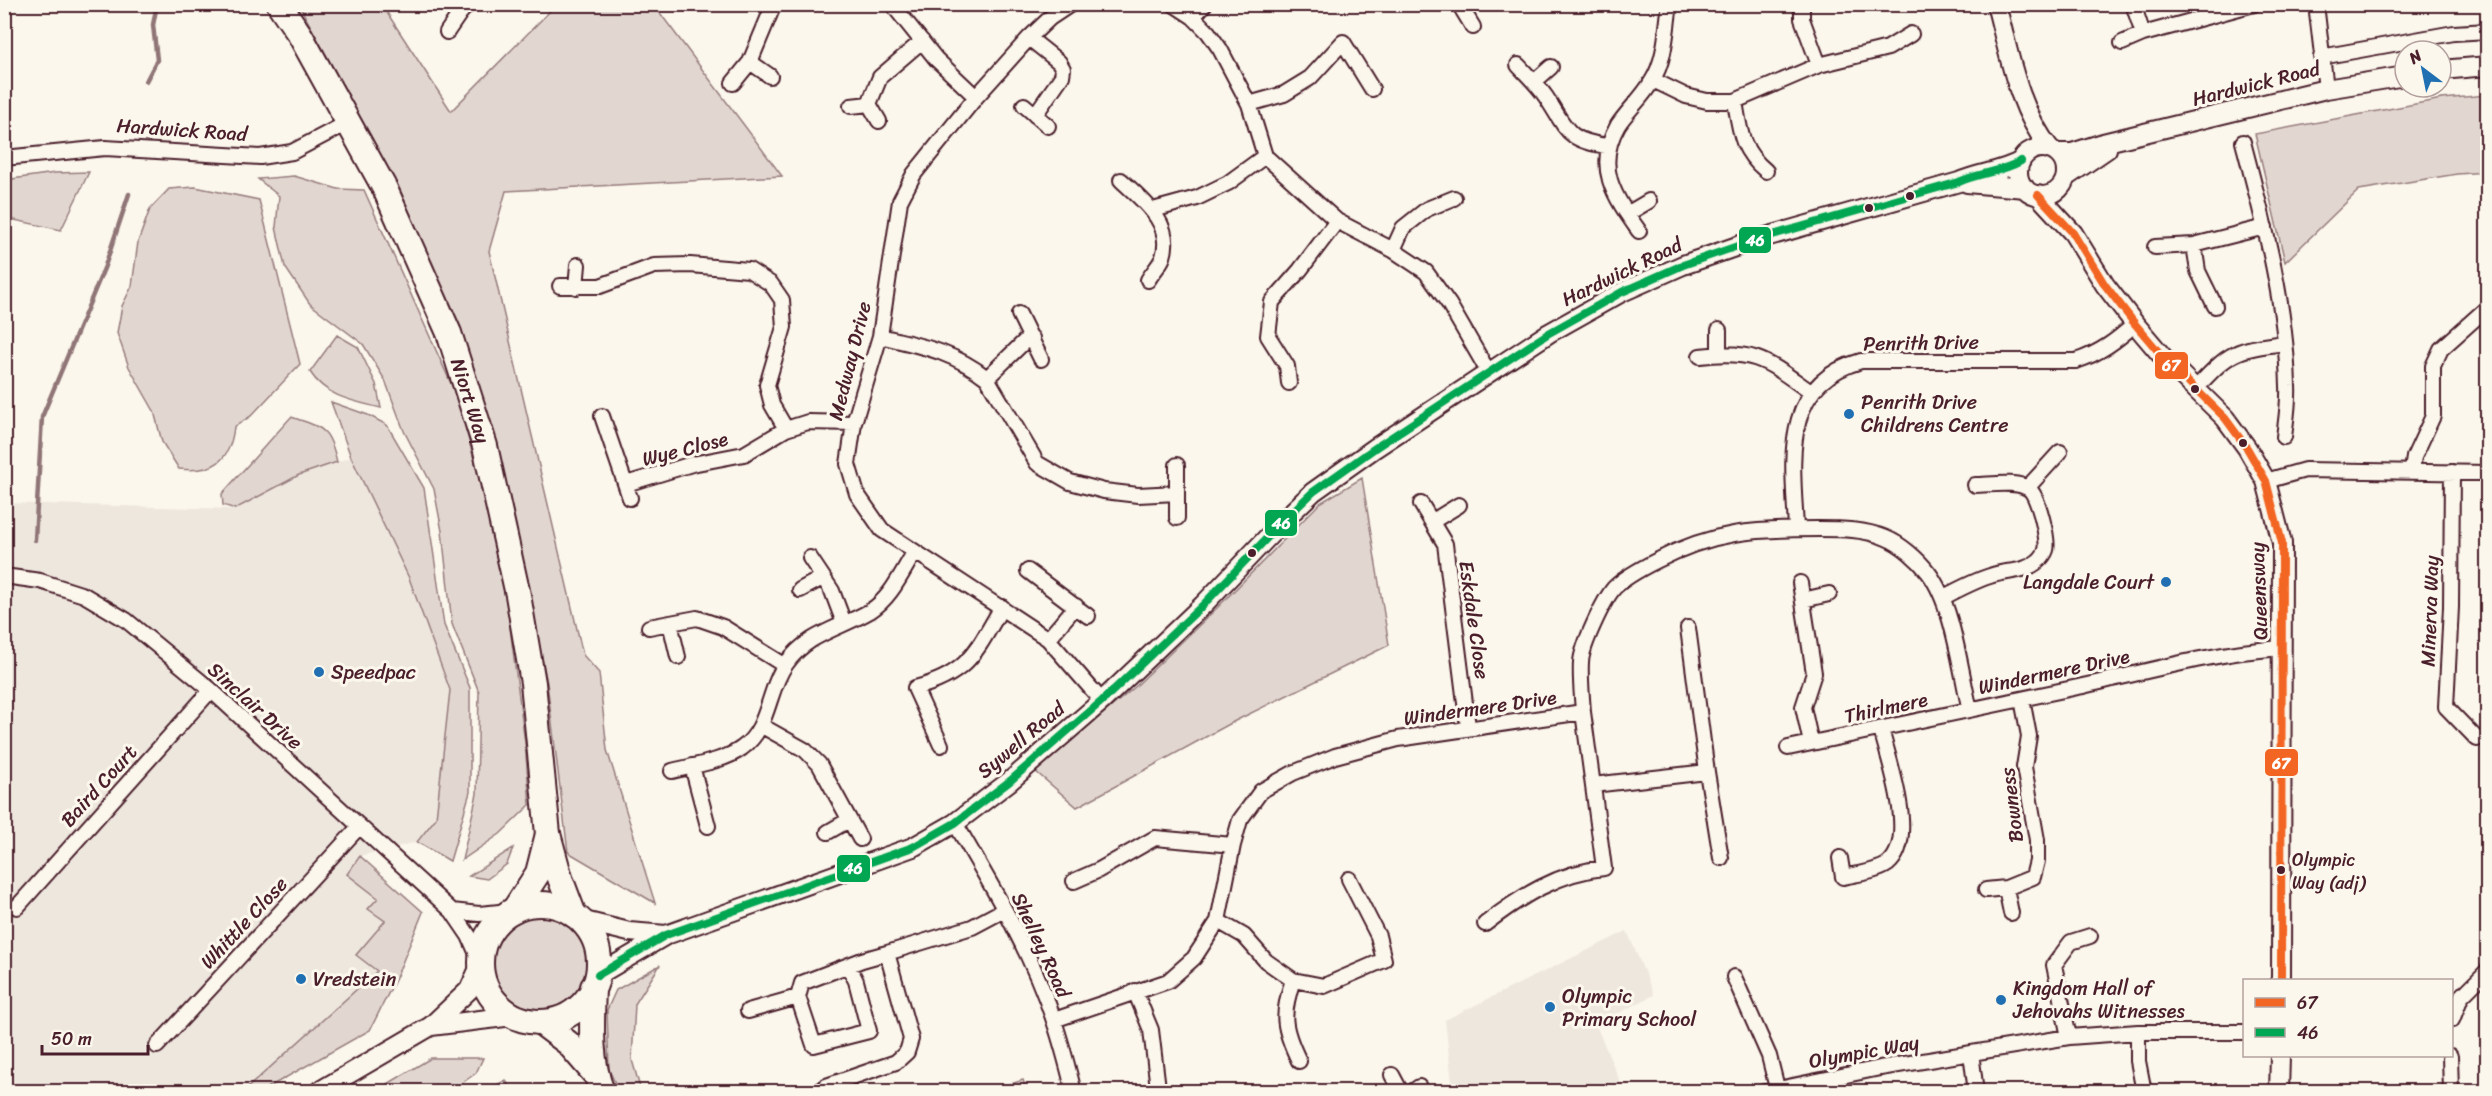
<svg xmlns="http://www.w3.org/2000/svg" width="2492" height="1096" viewBox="0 0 2492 1096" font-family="Sriracha,sans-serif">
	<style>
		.built { fill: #eee7de }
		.green { fill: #e2d7d0; stroke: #967b7e; stroke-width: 1.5 }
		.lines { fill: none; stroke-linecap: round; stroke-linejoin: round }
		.stream { stroke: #907477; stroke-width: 4.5 }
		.street-casing { stroke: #4a1f2b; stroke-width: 18 }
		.secondary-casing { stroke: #4a1f2b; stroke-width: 22 }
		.highway-casing { stroke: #4a1f2b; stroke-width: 28 }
		.street { stroke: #fbf7ec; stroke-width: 14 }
		.secondary { stroke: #fbf7ec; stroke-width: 18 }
		.highway { stroke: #fbf7ec; stroke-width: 24 }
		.bus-1-casing { stroke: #fbf7ec; stroke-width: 12 }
		.bus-2-casing { stroke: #fbf7ec; stroke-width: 12 }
		.bus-1 { stroke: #f26522; stroke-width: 8 }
		.bus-2 { stroke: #00a651; stroke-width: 8 }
		.bus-dot { fill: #4a1f2b; stroke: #fbf7ec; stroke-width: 2 }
		.poi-dot { fill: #1f6fb2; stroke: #fbf7ec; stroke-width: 2 }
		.labels { text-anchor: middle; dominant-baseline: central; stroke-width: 6; stroke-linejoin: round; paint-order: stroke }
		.bus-label { font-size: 18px; fill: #4a1f2b; stroke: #fbf7ec; text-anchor: start }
		.street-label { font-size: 20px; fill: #4a1f2b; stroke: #fbf7ec }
		.poi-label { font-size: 20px; fill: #4a1f2b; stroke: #fbf7ec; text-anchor: start }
		.line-badge { stroke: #fbf7ec; stroke-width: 2 }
		.badge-label { font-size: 16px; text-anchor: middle; font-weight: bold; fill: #fff }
	</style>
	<rect width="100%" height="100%" fill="#fbf7ec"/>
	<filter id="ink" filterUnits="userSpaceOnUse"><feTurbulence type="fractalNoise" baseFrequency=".0167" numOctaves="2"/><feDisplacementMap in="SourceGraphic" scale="12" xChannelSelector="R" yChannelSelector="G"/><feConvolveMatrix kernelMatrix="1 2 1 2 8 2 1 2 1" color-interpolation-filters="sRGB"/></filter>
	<g filter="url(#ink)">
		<path class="built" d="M 351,457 L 409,578 L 451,690 L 436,819 L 417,842 L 360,856 L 347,874 L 378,898 L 385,920 L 378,971 L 244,1091 L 5,1092 L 5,503 L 235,509 L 299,475 Z
			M 1627,931 L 1654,995 L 1596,1025 L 1624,1091 L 1453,1091 L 1445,1020 Z"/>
		<path class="green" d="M 299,5 L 382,5 L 451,111 L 556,5 L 654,5 L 782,176 L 506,191 L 489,251 L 583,655 L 599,673 L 607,750 L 655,903 L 568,852 L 547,683 L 513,512 L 466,349 L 401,192 Z
			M 2487,95 L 2487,172 L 2457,174 L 2359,190 L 2285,262 L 2255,134 L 2442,99 Z
			M 89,172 L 61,230 L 5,218 L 5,180 L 55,173 Z
			M 294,176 L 338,189 L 364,190 L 457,397 L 501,558 L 525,743 L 530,805 L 500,834 L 462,860 L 477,794 L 479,692 L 452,624 L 442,531 L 434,489 L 404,431 L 385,380 L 363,344 L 310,304 L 285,267 L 276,227 L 279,196 L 258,179 Z
			M 195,187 L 259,200 L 300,364 L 251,416 L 234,427 C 230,462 213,473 179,469 L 162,442 L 154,411 L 129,367 L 117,333 L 122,306 L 132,286 L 138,242 L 150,209 L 169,189 Z
			M 337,335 L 358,347 L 376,384 L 381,408 C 353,401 326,397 310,372 Z
			M 331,402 L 368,415 L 387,425 L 424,488 L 444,625 L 470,688 L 470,792 L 450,861 L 417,842 L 436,818 L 450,690 L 409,578 L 351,457 Z
			M 291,417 C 323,428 329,427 337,462 L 299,475 L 235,509 L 223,505 L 222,494 Z
			M 1362,478 L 1389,645 L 1235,721 L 1077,807 L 1035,771 L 1135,687 L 1219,606 L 1320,503 Z
			M 513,848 L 507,864 L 487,879 L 469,876 Z
			M 360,856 L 423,912 L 396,978 L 370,1030 L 262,1091 L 244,1091 L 377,971 L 356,955 L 385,921 L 368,909 L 378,898 L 347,874 Z
			M487 963a51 51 0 1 1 102 0a51 51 0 1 1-102 0Z
			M 660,965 L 635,1004 L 632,1060 L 641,1091 L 619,1091 L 609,1070 L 607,1010 L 616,990 Z
			M 431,1058 L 483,1058 L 476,1073 L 452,1090 L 376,1091 Z
			M 506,1080 L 511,1091 L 488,1091 L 489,1089 Z
			M 1023,1080 L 1027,1091 L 990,1091 Z"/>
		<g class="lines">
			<path class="stream" d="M 146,81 L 157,60 L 153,25 L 157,4
				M 35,540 L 42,417 L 105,266 L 129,194"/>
			<g class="street-casing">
				<path id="street" d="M 892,4 L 936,59 L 976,97
					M 1071,4 L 1050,18 L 1029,38 L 976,97 L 914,174 L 900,201 L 880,336 L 854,423 L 848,464 L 857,494 L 882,530 L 1048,639 L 1102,701
					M 1173,4 L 1193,17 L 1208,32 L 1220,49 L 1249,104 L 1265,156 L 1337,221 L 1393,250 L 1426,272 L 1449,304 L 1489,373
					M 1459,4 L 1473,27
					M 1802,4 L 1802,19 L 1819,65
					M 2133,4 L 2143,34
					M 2316,4 L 2326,89
					M 1193,17 L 1205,4
					M 447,32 L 460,13 L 468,4
					M 1029,38 L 1059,62 L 1063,69 L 1062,76 L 1035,115
					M 2122,43 L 2143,34 L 2254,4
					M 2321,57 L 2454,33 L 2488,31
					M 750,62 L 770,76
					M 1518,65 C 1527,75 1538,85 1546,97 C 1567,129 1566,141 1608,146
					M 1653,80 L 1686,96 L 1707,101 L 1735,101 L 1819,65 L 1888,48 L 1911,34
					M 1534,82 L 1551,67
					M 733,83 L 750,62 L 774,4
					M 1735,101 C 1740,132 1741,150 1766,171
					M 1249,104 L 1284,94 L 1310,78 L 1343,42 L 1372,89
					M 1024,105 L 1048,126
					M 851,106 L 869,104
					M 879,121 L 869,104 L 880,77 L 922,41
					M 2243,142 C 2264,222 2286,303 2288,386 C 2289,403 2286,420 2284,437
					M 4,158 L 105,148 L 260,157 L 292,152 L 349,122
					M 1121,180 C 1142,200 1174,223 1163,257 C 1160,265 1152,273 1148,280
					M 1153,210 L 1197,198 L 1228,183 L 1265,156
					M 1627,214 L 1649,201
					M 1639,231 C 1614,196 1594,167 1618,125 C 1628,110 1643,97 1652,81 C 1666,59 1666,29 1670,4
					M 2194,245 L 2198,271 L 2215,306
					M 2155,247 L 2194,245 L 2265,227
					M 1393,250 L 1403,228 L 1427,209 L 1454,198
					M 560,286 L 600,286 L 654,266 L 690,265 L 749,270 L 771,284 L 782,300 L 784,327 L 767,385 L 772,405 L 786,429
					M 576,287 L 578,265
					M 1019,314 L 1041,359
					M 880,336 C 921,346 952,351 987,378 L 1037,463 L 1070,482 L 1104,491 L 1138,495 L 1177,493
					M 1719,354 L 1719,330
					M 1700,356 C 1757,349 1768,362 1812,393
					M 987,378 L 1025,341 L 1032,338
					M 1289,383 L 1287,366 L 1268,336 L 1272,302 L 1300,270 L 1337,221
					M 2196,388 C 2230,351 2236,349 2285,343
					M 602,416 L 630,498
					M 2412,470 L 2414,457 L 2433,416 L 2433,366 L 2441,349 L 2488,307
					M 2452,472 L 2451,607 L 2446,707 L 2477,739
					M 2266,481 L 2305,470 L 2488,473
					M 626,484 L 692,464 L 744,454 L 786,429 L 808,422 L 854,423
					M 2028,487 L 2060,452
					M 1421,504 L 1445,544 L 1468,727
					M 1177,518 L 1177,465
					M 1433,521 L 1459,505
					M 1796,529 C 1793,462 1779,384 1861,361 L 2076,361 C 2100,353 2116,341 2135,324
					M 810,558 L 832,591 L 844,623
					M 1028,571 L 1088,616
					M 4,576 L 40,581 L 84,595 L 126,620 L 211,690 L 452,911 L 469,936 L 480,961
					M 1800,583 L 1814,673 L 1803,707 L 1811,743
					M 800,590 L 822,578
					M 1944,597 C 1959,589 1974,581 1990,576 C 2005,570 2025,573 2038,561 C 2041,559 2045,553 2046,550 C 2049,540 2038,495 2029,489 C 2017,480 1990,485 1975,485
					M 1803,600 L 1829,594
					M 670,623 L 678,657
					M 649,627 L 697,618 L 723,627 L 784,665
					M 1688,628 L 1707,772
					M 1048,639 L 1076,606
					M 762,726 L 805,750 L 819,764 L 860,839
					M 941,745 L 915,688 C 969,674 976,651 1002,607
					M 1788,748 C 1885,727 1982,708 2078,687 C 2146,672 2213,652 2283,648
					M 692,766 L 708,826
					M 672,771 C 692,766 725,761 742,748 C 770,728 767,690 786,664 C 808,633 839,629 870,611 C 891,598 901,574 914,553
					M 1593,785 L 1707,772 L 1721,858
					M 955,823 C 992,886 1031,951 1054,1021 C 1062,1044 1068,1068 1074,1092
					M 828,832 L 849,820
					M 1840,858 L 1843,877 C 1856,874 1877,872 1888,864 C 1918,839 1889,762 1881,729
					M 1074,881 L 1099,870 L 1155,838 L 1233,845
					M 2006,888 L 2011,913
					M 1986,890 L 2006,888 L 2033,877 L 2037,861 L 2037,840 L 2024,767 L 2029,736 L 2022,699
					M 17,907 L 211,690
					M 452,911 L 479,914 L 510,911
					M 1218,921 L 1244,936 L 1266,961 L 1293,980 L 1324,986 L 1384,960 L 1378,936 L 1349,879
					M 1485,924 C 1520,897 1559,872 1604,868 L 1583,712
					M 849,967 L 856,981 L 869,1031 L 814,1045 L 798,997 L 802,983 L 862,960 L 887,953
					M 1734,977 L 1769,1056 L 1777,1088
					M 1293,980 C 1281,1015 1283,1028 1299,1061
					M 1135,991 L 1151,1030 L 1158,1088
					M 748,1011 L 798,997
					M 1054,1020 L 1168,981 L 1194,958 L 1218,921 L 1233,845 L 1240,820 L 1261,791 L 1293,773 L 1335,756 L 1398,739 L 1583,712 C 1582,696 1580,679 1581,662 C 1582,646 1603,601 1614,588 C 1625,577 1642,568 1656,561 C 1713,531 1756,529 1819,529 C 1841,529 1865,529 1886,538 C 1901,544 1918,559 1928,572 C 1953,604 1960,669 1970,710
					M 2452,1020 L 2461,997 L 2488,970
					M 2138,1032 L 2138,1061 L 2144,1092
					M 2069,1037 L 2054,965 L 2071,942 L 2090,936
					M 157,1046 L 359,827
					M 1971,1053 L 1976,1092
					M 2450,1056 L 2451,1092
					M 1392,1075 L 1401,1092
					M 818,1092 L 826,1086 L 896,1062 L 907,1052 L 911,1039 L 887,953 L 972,927 L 1004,910
					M 1412,1092 L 1419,1087
					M 1764,1092 L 1880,1068 L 2069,1037 L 2138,1032 L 2244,1032"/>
			</g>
			<g class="secondary-casing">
				<path id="secondary" d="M 1996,4 C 2009,53 2018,110 2051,150
					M 2441,70 L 2488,66
					M2018 172a24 24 0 1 1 48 0a24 24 0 1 1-48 0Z
					M 2057,153 L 2072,153 L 2103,143 L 2326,89 L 2405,76
					M 2066,177 L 2107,149
					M 1967,183 L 2025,188
					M 2038,195 L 2073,233 L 2105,285 L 2135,324 L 2163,357 L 2225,418 L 2247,448 L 2266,481 L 2282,543 L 2281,980
					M 580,920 L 629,932 L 666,935
					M 598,975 L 666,935 L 913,847 L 955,823 L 1010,781 L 1102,701 L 1203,605 L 1287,517 L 1313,492 L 1375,448 L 1549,333 L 1622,292 L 1683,265 L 1755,240 L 1959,182 C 1979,173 2002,172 2021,161
					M 431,1026 L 513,1016
					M 318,1092 L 431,1026 L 469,990 L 480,966
					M 2279,1092 L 2280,1056"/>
			</g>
			<g class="highway-casing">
				<g id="highway">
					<path id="s1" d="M 279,4 L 300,35 L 385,189 L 449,333 L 485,446 L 518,595 L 533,683 L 548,834 L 560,878 L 574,915"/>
					<circle cx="540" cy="963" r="59"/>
					<path d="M 514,910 L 538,873 L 548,834"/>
					<path d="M 593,987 C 592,1022 589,1059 602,1092"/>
					<path d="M 540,1022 L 568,1043 L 594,1073"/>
				</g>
			</g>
			<use href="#street" class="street"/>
			<use href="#secondary" class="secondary"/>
			<use href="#highway" class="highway"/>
			<g class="bus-1-casing">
				<path id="bus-1" d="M 2038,195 L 2073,233 L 2105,285 L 2135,324 L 2163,357 L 2225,418 L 2247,448 L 2266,481 L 2282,543 L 2281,980"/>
			</g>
			<g class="bus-2-casing">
				<path id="bus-2" d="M 598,975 L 666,935 L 913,847 L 955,823 L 1010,781 L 1102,701 L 1203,605 L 1287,517 L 1313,492 L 1375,448 L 1549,333 L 1622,292 L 1683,265 L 1755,240 L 1959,182 C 1979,173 2002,172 2021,161"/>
			</g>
			<use href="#bus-1" class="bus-1"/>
			<use href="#bus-2" class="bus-2"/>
		</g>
	</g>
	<g class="bus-dot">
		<circle cx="1910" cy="196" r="5"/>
		<circle cx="1869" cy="208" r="5"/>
		<circle cx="2195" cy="389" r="5"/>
		<circle cx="2243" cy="443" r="5"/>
		<circle cx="1252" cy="553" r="5"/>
		<circle cx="2281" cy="870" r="5"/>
	</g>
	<g class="poi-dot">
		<circle cx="1849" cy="414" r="6"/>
		<circle cx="2166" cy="582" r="6"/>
		<circle cx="319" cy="672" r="6"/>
		<circle cx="301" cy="979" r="6"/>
		<circle cx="2001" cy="1000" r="6"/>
		<circle cx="1550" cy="1007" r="6"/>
	</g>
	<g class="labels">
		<g class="bus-label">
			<text x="2292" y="860">Olympic<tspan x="2292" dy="23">Way (adj)</tspan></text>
		</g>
		<g class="street-label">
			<text transform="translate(2256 84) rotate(-14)">Hardwick Road</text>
			<text transform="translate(182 130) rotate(4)">Hardwick Road</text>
			<text transform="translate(1622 272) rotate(-26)">Hardwick Road</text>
			<text transform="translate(1921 343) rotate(-1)">Penrith Drive</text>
			<text transform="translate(850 361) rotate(-76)">Medway Drive</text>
			<text stroke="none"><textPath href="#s1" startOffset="442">Niort Way</textPath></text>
			<text transform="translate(685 449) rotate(-14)">Wye Close</text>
			<text transform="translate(2259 591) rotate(-92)">Queensway</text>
			<text transform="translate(2430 611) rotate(-88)">Minerva Way</text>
			<text transform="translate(1474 620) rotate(82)">Eskdale Close</text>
			<text transform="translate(2054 672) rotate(-12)">Windermere Drive</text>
			<text transform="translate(255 706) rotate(42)">Sinclair Drive</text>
			<text transform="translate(1480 708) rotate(-8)">Windermere Drive</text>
			<text transform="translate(1886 708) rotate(-12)">Thirlmere</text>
			<text transform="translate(1021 740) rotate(-40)">Sywell Road</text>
			<text transform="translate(99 786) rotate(-48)">Baird Court</text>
			<text transform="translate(2012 805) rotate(-97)">Bowness</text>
			<text transform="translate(244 923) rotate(-47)">Whittle Close</text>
			<text transform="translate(1041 945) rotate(65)">Shelley Road</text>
			<text transform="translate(1864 1052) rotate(-10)">Olympic Way</text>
		</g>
		<g class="poi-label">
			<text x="1861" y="402">Penrith Drive<tspan x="1861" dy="23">Childrens Centre</tspan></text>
			<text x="2154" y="582" text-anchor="end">Langdale Court</text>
			<text x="331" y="672">Speedpac</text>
			<text x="313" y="979">Vredstein</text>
			<text x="2013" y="988">Kingdom Hall of<tspan x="2013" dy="23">Jehovahs Witnesses</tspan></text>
			<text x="1562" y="996">Olympic<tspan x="1562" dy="23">Primary School</tspan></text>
		</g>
	</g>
	<g class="line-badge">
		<rect x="1738" y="226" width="34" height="28" rx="6" fill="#00a651"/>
		<rect x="2154" y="351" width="35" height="29" rx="6" fill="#f26522"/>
		<rect x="1264" y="509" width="34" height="28" rx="6" fill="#00a651"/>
		<rect x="2264" y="748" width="35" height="29" rx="6" fill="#f26522"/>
		<rect x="836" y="854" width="35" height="29" rx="6" fill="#00a651"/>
	</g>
	<g class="badge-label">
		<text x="1755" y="246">46</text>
		<text x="2171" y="371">67</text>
		<text x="1281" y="529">46</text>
		<text x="2281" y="769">67</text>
		<text x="853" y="874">46</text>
	</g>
	<rect width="2492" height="1096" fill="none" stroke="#fbf7ec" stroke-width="24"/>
	<rect x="12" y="12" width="2468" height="1072" fill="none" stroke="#4a1f2b" stroke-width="2" filter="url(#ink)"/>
	<rect x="2243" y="979" width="210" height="78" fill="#fbf7ec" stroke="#b4a19f" stroke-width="1.5"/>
	<rect x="2255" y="998" width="30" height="9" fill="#f26522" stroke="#b4a19f" stroke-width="1.5"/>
	<text x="2297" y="1009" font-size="18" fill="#4a1f2b">67</text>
	<rect x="2255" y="1028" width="30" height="9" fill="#00a651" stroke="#b4a19f" stroke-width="1.5"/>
	<text x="2297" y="1039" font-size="18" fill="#4a1f2b">46</text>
	<g transform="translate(2423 69) rotate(328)"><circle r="28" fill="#fbf7ec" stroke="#b4a19f" stroke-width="1.5"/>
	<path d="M0-4.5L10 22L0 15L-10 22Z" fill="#1f6fb2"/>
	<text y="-9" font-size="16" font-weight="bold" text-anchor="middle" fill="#4a1f2b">N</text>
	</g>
	<path d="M42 1045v9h106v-9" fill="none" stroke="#4a1f2b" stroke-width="3"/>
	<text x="51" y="1045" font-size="18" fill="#4a1f2b" stroke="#fbf7ec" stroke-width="4.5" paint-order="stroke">50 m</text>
</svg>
